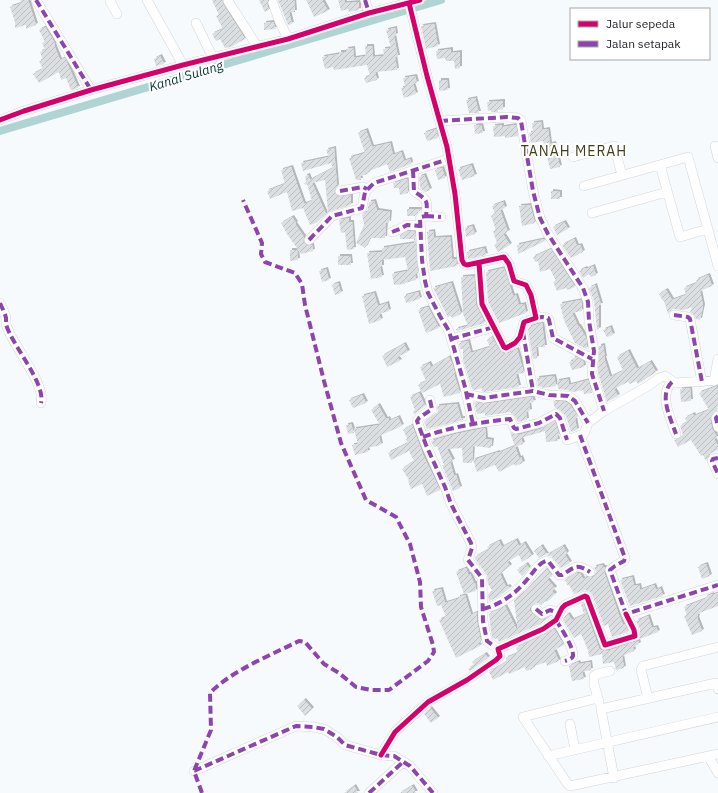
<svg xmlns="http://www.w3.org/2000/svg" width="718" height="793" viewBox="0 0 718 793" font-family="'IBM Plex Sans',sans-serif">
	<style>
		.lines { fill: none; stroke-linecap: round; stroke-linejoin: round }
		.canal { stroke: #b0d4d4; stroke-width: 8 }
		.building { fill: url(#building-hatch); filter: url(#shadow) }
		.minor-casing { stroke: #d2d5d8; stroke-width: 10 }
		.minor { stroke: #fefeff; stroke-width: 9 }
		.quiet { stroke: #8e44ad; stroke-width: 4; stroke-dasharray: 8 4; stroke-linecap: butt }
		.cycleway-casing { stroke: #fff; stroke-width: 8 }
		.cycleway { stroke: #d6006c; stroke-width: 5 }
		.labels { text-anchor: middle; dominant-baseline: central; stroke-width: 4; stroke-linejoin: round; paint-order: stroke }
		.water-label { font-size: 13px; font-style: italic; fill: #023434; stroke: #fff }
		.quarter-label { font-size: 14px; letter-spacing: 1px; fill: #3f3f16; stroke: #fff }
	</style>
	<defs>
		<pattern id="building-hatch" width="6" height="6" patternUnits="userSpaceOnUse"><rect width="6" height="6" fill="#dcdfe1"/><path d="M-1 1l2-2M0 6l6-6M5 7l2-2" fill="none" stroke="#bcbfc1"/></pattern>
		<filter id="shadow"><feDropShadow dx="2" dy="-2" stdDeviation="0" flood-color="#0004"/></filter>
	</defs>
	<rect width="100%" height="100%" fill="#f7fafd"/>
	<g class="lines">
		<path class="canal" d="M 0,131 L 441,0"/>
	</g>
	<path class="building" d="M 20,0 L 28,0 L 36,25 L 26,29 L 26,25 L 15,28 L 15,22 L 10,7 L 22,3 Z
		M 212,0 L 222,0 L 223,4 L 245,39 L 231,47 L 225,48 L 220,39 L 216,41 L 212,34 L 223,29 L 216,16 L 219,15 Z
		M 259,0 L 268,0 L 267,5 L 269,10 L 265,12 Z
		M 278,0 L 294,0 L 295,12 L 289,12 L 292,24 L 288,25 Z
		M 306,0 L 322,0 L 328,11 L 314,17 Z
		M 338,0 L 344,0 L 345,3 L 359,2 L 359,10 L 349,12 L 348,9 L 341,11 Z
		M 272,22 L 273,22 L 276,29 L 264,30 L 264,23 Z
		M 434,24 L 438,46 L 426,49 L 421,26 Z
		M 45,27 L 52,38 L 55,44 L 54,45 L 60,60 L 65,58 L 78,88 L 71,90 L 66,78 L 61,80 L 59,72 L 39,83 L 33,74 L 43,69 L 39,61 L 43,60 L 40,52 L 45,50 L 42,43 L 45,42 L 39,30 Z
		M 395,28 L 396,35 L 394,36 L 398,57 L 395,57 L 397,70 L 375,72 L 377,80 L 366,83 L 364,78 L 370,76 L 367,65 L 334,70 L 333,67 L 325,69 L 322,57 L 339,54 L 339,52 L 347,52 L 346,49 L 353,48 L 354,58 L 366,56 L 365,46 L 372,46 L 373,57 L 384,56 L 383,49 L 391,48 L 386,30 Z
		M 451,49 L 451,53 L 460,52 L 460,68 L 455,69 L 454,61 L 446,61 L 445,58 L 437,59 L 436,51 Z
		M 160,56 L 164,64 L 156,66 L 154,59 Z
		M 415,76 L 417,83 L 413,84 L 416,94 L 404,98 L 401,88 L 405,87 L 403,78 Z
		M 439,80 L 447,80 L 448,90 L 439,91 Z
		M 475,98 L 479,113 L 469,113 L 466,100 Z
		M 503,101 L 503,109 L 498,110 L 498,112 L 491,112 L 491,110 L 488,111 L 487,102 Z
		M 541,122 L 542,130 L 548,129 L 550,144 L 554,143 L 560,167 L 550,169 L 543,141 L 531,143 L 529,133 L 533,132 L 532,123 Z
		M 474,125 L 481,125 L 483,133 L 475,134 Z
		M 502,125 L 502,127 L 516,125 L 518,136 L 505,138 L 505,136 L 494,137 L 493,126 Z
		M 436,129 L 438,138 L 427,141 L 424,133 Z
		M 366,130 L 372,147 L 390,143 L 393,155 L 401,152 L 404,161 L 410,159 L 411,164 L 390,172 L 387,164 L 367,172 L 368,174 L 360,176 L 361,180 L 356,180 L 349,158 L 365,153 L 358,133 Z
		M 334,148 L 337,186 L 335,189 L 334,192 L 338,197 L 351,195 L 351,205 L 328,212 L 325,180 L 312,183 L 326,214 L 316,223 L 310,225 L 303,208 L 292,211 L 287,192 L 270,199 L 267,191 L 285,184 L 281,170 L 291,167 L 304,204 L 312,201 L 307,184 L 305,185 L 304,183 L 306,182 L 305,176 L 308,175 L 310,180 L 333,168 L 331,163 L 303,171 L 301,163 L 329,157 L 326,150 Z
		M 471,165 L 475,176 L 462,180 L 458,169 Z
		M 442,168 L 445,178 L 438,180 L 435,170 Z
		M 424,175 L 430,190 L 425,192 L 420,188 L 419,177 Z
		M 407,179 L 408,193 L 400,195 L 399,188 L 394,188 L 393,183 Z
		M 551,191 L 560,192 L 560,199 L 551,199 Z
		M 374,201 L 377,210 L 390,212 L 389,223 L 386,222 L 385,238 L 370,238 L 365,248 L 356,243 L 364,225 L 362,214 L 367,212 L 369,202 Z
		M 503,202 L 505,208 L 500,210 L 508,232 L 503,234 L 510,245 L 498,252 L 494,245 L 497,243 L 493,231 L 496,230 L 491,216 L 495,214 L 492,206 Z
		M 530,205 L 535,223 L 522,226 L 519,206 Z
		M 407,209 L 421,209 L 420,211 L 417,212 L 415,216 L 407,216 Z
		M 292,217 L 296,223 L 295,224 L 304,237 L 303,241 L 305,244 L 308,246 L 312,245 L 313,251 L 301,254 L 287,234 L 281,223 Z
		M 349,218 L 349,222 L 352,222 L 354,249 L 347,250 L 345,232 L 341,233 L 339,220 Z
		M 564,222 L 568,229 L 557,235 L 553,227 Z
		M 472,226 L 475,234 L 466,237 L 465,228 Z
		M 408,231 L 415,232 L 418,273 L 415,274 L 416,280 L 405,283 L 405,284 L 394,285 L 392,274 L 408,271 L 405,257 L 382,260 L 382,267 L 380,267 L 382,277 L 371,279 L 367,253 L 382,252 L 382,248 L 414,243 L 414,239 L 400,239 L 400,235 Z
		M 433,231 L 434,238 L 450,237 L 452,259 L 456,259 L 457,266 L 430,271 L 427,232 Z
		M 544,239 L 545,241 L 518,254 L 517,245 Z
		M 574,239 L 577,246 L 580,245 L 583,252 L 571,258 L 562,245 Z
		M 484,248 L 486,255 L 468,259 L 467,252 Z
		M 551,249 L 575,287 L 567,290 L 566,288 L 557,291 L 553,282 L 556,281 L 550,269 L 540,272 L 538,261 L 535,262 L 533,257 Z
		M 290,250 L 297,250 L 298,260 L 290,261 Z
		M 338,256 L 350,256 L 351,265 L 338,265 Z
		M 593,266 L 596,275 L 591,277 L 589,274 L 583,278 L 579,271 L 585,268 L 586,269 Z
		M 504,268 L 513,296 L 516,295 L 519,305 L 524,304 L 526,313 L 499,323 L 488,302 L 486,272 Z
		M 326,269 L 329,280 L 322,282 L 319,271 Z
		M 708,275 L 712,286 L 700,291 L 703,306 L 700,320 L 696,319 L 694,315 L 690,312 L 692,307 L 684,310 L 672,309 L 668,314 L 664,301 L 663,301 L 659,294 L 666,290 L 672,300 L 686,295 L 684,288 L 697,283 L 696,280 Z
		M 474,276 L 476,305 L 485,323 L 457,331 L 456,329 L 468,326 L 463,314 L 461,277 Z
		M 338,283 L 341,293 L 335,295 L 332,285 Z
		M 451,283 L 461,314 L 452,318 L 451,316 L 448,317 L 433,288 Z
		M 595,285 L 601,305 L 599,305 L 599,329 L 597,330 L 594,301 L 589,288 Z
		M 418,292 L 420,299 L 406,303 L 404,296 Z
		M 374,293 L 378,306 L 387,303 L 389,311 L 379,314 L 381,320 L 369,324 L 362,296 Z
		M 581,300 L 582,311 L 572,313 L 578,326 L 579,326 L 586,338 L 587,348 L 586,349 L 575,343 L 573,339 L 564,320 L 560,304 Z
		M 428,307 L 439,328 L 426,333 L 418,310 Z
		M 542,323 L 545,347 L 536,347 L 537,358 L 533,359 L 528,330 L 529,327 Z
		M 610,327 L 613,335 L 607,337 L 603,330 Z
		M 492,337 L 499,350 L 503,353 L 509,353 L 517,349 L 524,373 L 516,374 L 519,387 L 484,392 L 482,391 L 482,388 L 475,390 L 472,389 L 463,360 L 463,349 L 460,349 L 459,343 L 468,341 L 471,353 L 490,347 L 487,340 Z
		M 404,344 L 408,352 L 397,357 L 400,361 L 387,367 L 382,356 Z
		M 603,345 L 605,358 L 604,358 L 610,377 L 623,371 L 617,357 L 628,351 L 637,369 L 650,362 L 656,372 L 638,384 L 636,381 L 630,384 L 628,382 L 614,389 L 618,396 L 607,402 L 598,373 L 599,346 Z
		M 449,357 L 452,363 L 455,374 L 454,374 L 460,393 L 444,397 L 440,384 L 422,393 L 418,385 L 426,381 L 420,367 L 429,363 L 431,367 Z
		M 576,357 L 583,361 L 584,367 L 572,370 L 569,362 L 573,361 L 573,358 Z
		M 554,376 L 556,386 L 544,388 L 538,386 L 537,378 Z
		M 568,379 L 569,385 L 588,380 L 592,393 L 584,394 L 583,390 L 573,392 L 568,390 L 558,389 L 557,381 Z
		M 717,386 L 718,410 L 712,414 L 710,419 L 712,429 L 717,437 L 714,439 L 718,446 L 718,450 L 709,454 L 706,461 L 703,455 L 701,456 L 691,440 L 678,447 L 674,440 L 678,439 L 683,435 L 680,426 L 687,422 L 685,418 L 693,414 L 694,416 L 709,410 L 699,393 Z
		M 690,388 L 691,401 L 681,402 L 680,389 Z
		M 419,393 L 425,406 L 414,414 L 413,411 L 415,410 L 410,397 Z
		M 362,395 L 366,403 L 353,408 L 349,400 Z
		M 532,397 L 534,402 L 529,403 L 530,411 L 526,412 L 527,420 L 518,422 L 515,416 L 510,412 L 485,416 L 485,413 L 477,414 L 474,402 L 485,404 Z
		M 553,401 L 566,402 L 570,405 L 578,417 L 575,418 L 577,430 L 571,432 L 566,416 L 560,410 L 555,408 Z
		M 457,404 L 461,418 L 463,418 L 463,420 L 427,429 L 424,422 L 436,414 L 438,411 L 437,406 Z
		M 378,405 L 386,419 L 388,418 L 389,421 L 398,417 L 402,426 L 379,436 L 381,445 L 367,448 L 368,452 L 355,455 L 352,445 L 358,444 L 354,429 L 380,425 L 371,410 Z
		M 555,421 L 559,435 L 557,436 L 558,441 L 546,442 L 545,431 L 521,438 L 523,444 L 515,447 L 510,432 L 518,435 L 541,429 Z
		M 351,424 L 354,433 L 348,434 L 346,425 Z
		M 412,425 L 422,452 L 423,455 L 440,490 L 427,496 L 422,484 L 411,489 L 408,481 L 409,480 L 402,469 L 414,461 L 409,451 L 391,460 L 388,453 L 408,443 L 406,439 L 407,438 L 403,430 Z
		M 485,428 L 486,439 L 492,440 L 491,448 L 473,446 L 472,463 L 463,463 L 462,448 L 447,449 L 453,461 L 450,462 L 454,476 L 456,475 L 460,488 L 453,491 L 442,465 L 444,465 L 437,446 L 434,447 L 431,441 L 456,434 Z
		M 515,446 L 519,458 L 521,457 L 523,463 L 515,466 L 514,464 L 499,472 L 495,465 L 477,472 L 473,460 L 498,452 L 498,453 Z
		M 516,540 L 519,546 L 524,543 L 532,556 L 522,562 L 519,555 L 507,562 L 510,566 L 500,574 L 506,587 L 508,586 L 510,588 L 498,597 L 489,601 L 488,594 L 493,592 L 488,584 L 487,575 L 475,559 L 475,557 L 489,549 L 487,547 L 499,541 L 502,547 Z
		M 541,546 L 547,555 L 563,546 L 567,553 L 565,555 L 570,563 L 561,568 L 551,556 L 544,555 L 539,558 L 534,551 Z
		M 526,564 L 529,568 L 522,576 L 517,570 Z
		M 706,564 L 710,576 L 702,579 L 698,567 Z
		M 602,565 L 603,567 L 605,567 L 604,572 L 618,612 L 623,625 L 625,624 L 628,632 L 612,637 L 608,624 L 604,626 L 592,594 L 590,592 L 585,590 L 574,594 L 569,585 L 568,586 L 565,580 L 577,573 L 580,573 L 583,579 L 587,577 L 593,577 L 596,572 L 594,567 Z
		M 466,568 L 468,574 L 470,574 L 474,583 L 475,583 L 476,591 L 464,594 L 456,572 Z
		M 546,568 L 552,576 L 547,579 L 555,588 L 552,591 L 555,594 L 547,602 L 545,601 L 541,605 L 537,603 L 534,604 L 530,608 L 530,611 L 541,620 L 551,616 L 540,624 L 499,642 L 497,638 L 495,639 L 492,638 L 489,614 L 505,606 L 518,632 L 514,600 L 525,591 Z
		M 632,577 L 634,586 L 639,585 L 640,590 L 654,585 L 656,590 L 660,588 L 663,596 L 630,606 L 620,580 Z
		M 441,589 L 445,603 L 458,599 L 458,597 L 465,595 L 471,615 L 477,612 L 477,622 L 481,642 L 478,643 L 480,646 L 456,658 L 439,620 L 446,617 L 441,605 L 437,606 L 432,591 Z
		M 718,593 L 718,606 L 697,614 L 698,617 L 697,618 L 702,631 L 692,635 L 684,616 L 687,615 L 684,607 L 705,599 L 705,597 L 712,594 L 712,595 Z
		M 583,603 L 599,648 L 601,650 L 607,651 L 638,641 L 639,644 L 633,647 L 634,651 L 622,656 L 624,668 L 616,670 L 614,662 L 603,664 L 602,654 L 589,657 L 588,650 L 581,634 L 574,638 L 563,620 L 565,616 L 568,614 L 572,620 L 584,615 L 581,604 Z
		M 648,616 L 652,628 L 656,627 L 658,632 L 640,639 L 640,629 L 636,621 Z
		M 554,629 L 564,645 L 554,650 L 559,661 L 547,666 L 546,662 L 532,667 L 533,669 L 526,671 L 525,667 L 509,674 L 508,672 L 493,680 L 489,672 L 506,662 L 506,658 L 518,653 L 516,648 L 545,634 Z
		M 485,654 L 488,658 L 470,671 L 468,669 L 474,665 L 472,662 Z
		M 578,662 L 579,664 L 590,662 L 591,670 L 582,672 L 584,679 L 572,681 L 569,666 Z
		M 304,700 L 312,709 L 305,716 L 297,706 Z
		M 430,708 L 438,718 L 431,723 L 424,714 Z
		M 354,786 L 358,793 L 344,793 Z
		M 412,786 L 416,793 L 400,793 Z"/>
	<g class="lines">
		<g class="minor-casing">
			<path id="minor" d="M 36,0 L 91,90
				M 111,0 L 110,1 L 117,14
				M 147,0 L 183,65
				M 365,0 L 369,13
				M 228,1 L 257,46
				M 273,3 L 279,20 L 288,39
				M 409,3 L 427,76 L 447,147 L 455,194 L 462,260 L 464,264 L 467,265 L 504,257 L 509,264 L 514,281 L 526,285 L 531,295 L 536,318 L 524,322 L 520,337 L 515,343 L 506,348 L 504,347 L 482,304 L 479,263
				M 196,23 L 213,58
				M 0,120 L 24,111 L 91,90 L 183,65 L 288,39 L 369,13 L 420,0
				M 440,121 L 507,117 L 518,118 L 521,121 L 533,191 L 540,218 L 548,234 L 583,288 L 588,302 L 589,321 L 594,351 L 592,374 L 604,411
				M 715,146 L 718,158
				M 573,157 L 614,146 L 622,175
				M 660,165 L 680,237 L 708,229
				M 413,170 L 414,191 C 427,201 428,198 426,216 L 421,217 L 420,219 L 422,260 L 425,281 L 428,293 L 440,316 L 449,331 L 465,387 L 473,424
				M 584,186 L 688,157 L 718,266
				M 340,191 L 363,187 L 367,189
				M 592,213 L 667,192
				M 426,216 L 441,217
				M 392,232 L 400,229 L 407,225 L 420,226
				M 309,240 L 332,216 L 362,208 L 365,192 L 374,183 L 449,159
				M 0,303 C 2,308 5,313 6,318 C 6,319 6,323 6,324 C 11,344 46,383 41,403
				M 674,315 L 688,317 L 690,319 L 702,382
				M 536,318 L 542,317 L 548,318 L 549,320 L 553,338 L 592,359
				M 522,329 L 533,391
				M 451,339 L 494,327
				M 714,381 L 718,359
				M 672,382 C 658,395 671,419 676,434
				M 466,394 L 484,398 L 533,391 L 549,395 L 568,396 L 575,401 L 588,423
				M 430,400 L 432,409 L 419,418 L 417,421 L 426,445 L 445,487 L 451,504 L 471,543 L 472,548 L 468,560 L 482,578 L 483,621 L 487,641 L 498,649
				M 718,416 L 716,418 L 718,427
				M 580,435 L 625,558 L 624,561 L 615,566 L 610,570 L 626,614 L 718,585
				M 423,437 C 451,427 480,422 510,419 L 514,428 L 516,429 L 539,423 L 556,414 L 560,418 L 567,440 L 584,434 L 588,423 L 604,411 L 648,386 L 659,378 L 665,376 L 675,383 L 718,380
				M 718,458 L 713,459 L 712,461 L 718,474
				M 483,609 C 499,605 514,595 525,582 C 532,575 537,564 546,561 L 549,562 L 559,575 L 562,575 C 575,567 576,563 590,572
				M 536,609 L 542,614 L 550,610 L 559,613
				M 556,620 C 560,627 574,647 573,656 C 572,659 568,660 565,661
				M 598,698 L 523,717 L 567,783 L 570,786 L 718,754
				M 648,698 L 641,670 L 643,666 L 718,647
				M 599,702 L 594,684 L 594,676 L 597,674 L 610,671
				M 570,724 L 575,750
				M 381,755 L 395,732 L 428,702 L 467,680 L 496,660 L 500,656 L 498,649 L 543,629 L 556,620 L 562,608 L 565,605 L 585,596 L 587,597 L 605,645 L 635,636 L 634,630 L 626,614
				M 548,756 L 718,717
				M 708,756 L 718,773
				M 194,771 L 296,726 L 313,727 L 324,729 L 337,737 L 345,745 L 381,755 L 394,756 L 410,766 L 433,793
				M 614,778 L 601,709 L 716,683 L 718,689
				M 369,793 L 403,762"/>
		</g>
		<use href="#minor" class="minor"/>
		<path class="quiet" d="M 36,0 L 91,90
			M 365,0 L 369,13
			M 440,121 L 507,117 L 518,118 L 521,121 L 533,191 L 540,218 L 548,234 L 583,288 L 588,302 L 589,321 L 594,351 L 592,374 L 604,411
			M 413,170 L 414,191 C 427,201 428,198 426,216 L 421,217 L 420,219 L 422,260 L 425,281 L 428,293 L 440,316 L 449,331 L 465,387 L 473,424
			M 340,191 L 363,187 L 367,189
			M 426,216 L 441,217
			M 392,232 L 400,229 L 407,225 L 420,226
			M 309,240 L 332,216 L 362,208 L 365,192 L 374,183 L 449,159 L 450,163
			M 0,303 C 2,308 5,313 6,318 C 6,319 6,323 6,324 C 11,344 46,383 41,403
			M 674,315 L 688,317 L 690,319 L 702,382
			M 536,318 L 542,317 L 548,318 L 549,320 L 553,338 L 592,359
			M 523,332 L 533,391
			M 451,339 L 494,327
			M 672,382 C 658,395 671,419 676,434
			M 466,394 L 484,398 L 533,391 L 549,395 L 568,396 L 575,401 L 588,423
			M 430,400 L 432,409 L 419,418 L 417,421 L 426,445 L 445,487 L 451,504 L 471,543 L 472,548 L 468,560 L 482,578 L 483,621 L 487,641 L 498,649
			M 718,416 L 716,418 L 718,427
			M 580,435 L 625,558 L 624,561 L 615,566 L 610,570 L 626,614 L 718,585
			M 423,437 C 451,427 480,422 510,419 L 514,428 L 516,429 L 539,423 L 556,414 L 560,418 L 567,440
			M 718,458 L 713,459 L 712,461 L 718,474
			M 483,609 C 499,605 514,595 525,582 C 532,575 537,564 546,561 L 549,562 L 559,575 L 562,575 C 575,567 576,563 590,572
			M 536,609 L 542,614 L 550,610 L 559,613
			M 556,620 C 560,627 574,647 573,656 C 572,659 568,660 565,661
			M 194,771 L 296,726 L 313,727 L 324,729 L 337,737 L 345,745 L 381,755 L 394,756 L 410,766 L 433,793
			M 202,793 L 194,771 L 211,730 L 210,693 C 231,671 271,655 299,641 L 305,642 L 324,664 L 339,673 L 356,687 L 371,690 L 389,690 L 428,661 L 434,652 L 433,645 L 421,607 L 420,582 L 410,544 L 396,517 L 366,500 L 341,443 L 324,381 L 305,305 L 302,284 L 295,273 L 265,262 L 261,254 L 262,243 L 243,200
			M 369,793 L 403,762"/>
		<g class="cycleway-casing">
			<path id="cycleway" d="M 409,3 L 427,76 L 447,147 L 455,194 L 462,260 L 464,264 L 467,265 L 504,257 L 509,264 L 514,281 L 526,285 L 531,295 L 536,318 L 524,322 L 520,337 L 515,343 L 506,348 L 504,347 L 482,304 L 479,263
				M 0,120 L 24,111 L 91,90 L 183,65 L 288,39 L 369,13 L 420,0
				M 381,755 L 395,732 L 428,702 L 467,680 L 496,660 L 500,656 L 498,649 L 543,629 L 556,620 L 562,608 L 565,605 L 585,596 L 587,597 L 605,645 L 635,636 L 634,630 L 626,614"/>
		</g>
		<use href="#cycleway" class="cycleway"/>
	</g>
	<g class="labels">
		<g class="water-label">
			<text transform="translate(186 76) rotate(-17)">Kanal Sulang</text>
		</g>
		<g class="quarter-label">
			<text x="574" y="151">TANAH MERAH</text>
		</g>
	</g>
	<rect x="570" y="8" width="140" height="52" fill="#ffffff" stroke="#a6a7a9"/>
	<rect x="578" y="21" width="20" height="6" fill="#d6006c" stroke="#a6a7a9"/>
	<text x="606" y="28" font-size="12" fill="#212427">Jalur sepeda</text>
	<rect x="578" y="41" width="20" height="6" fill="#8e44ad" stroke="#a6a7a9"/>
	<text x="606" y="48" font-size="12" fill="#212427">Jalan setapak</text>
</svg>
